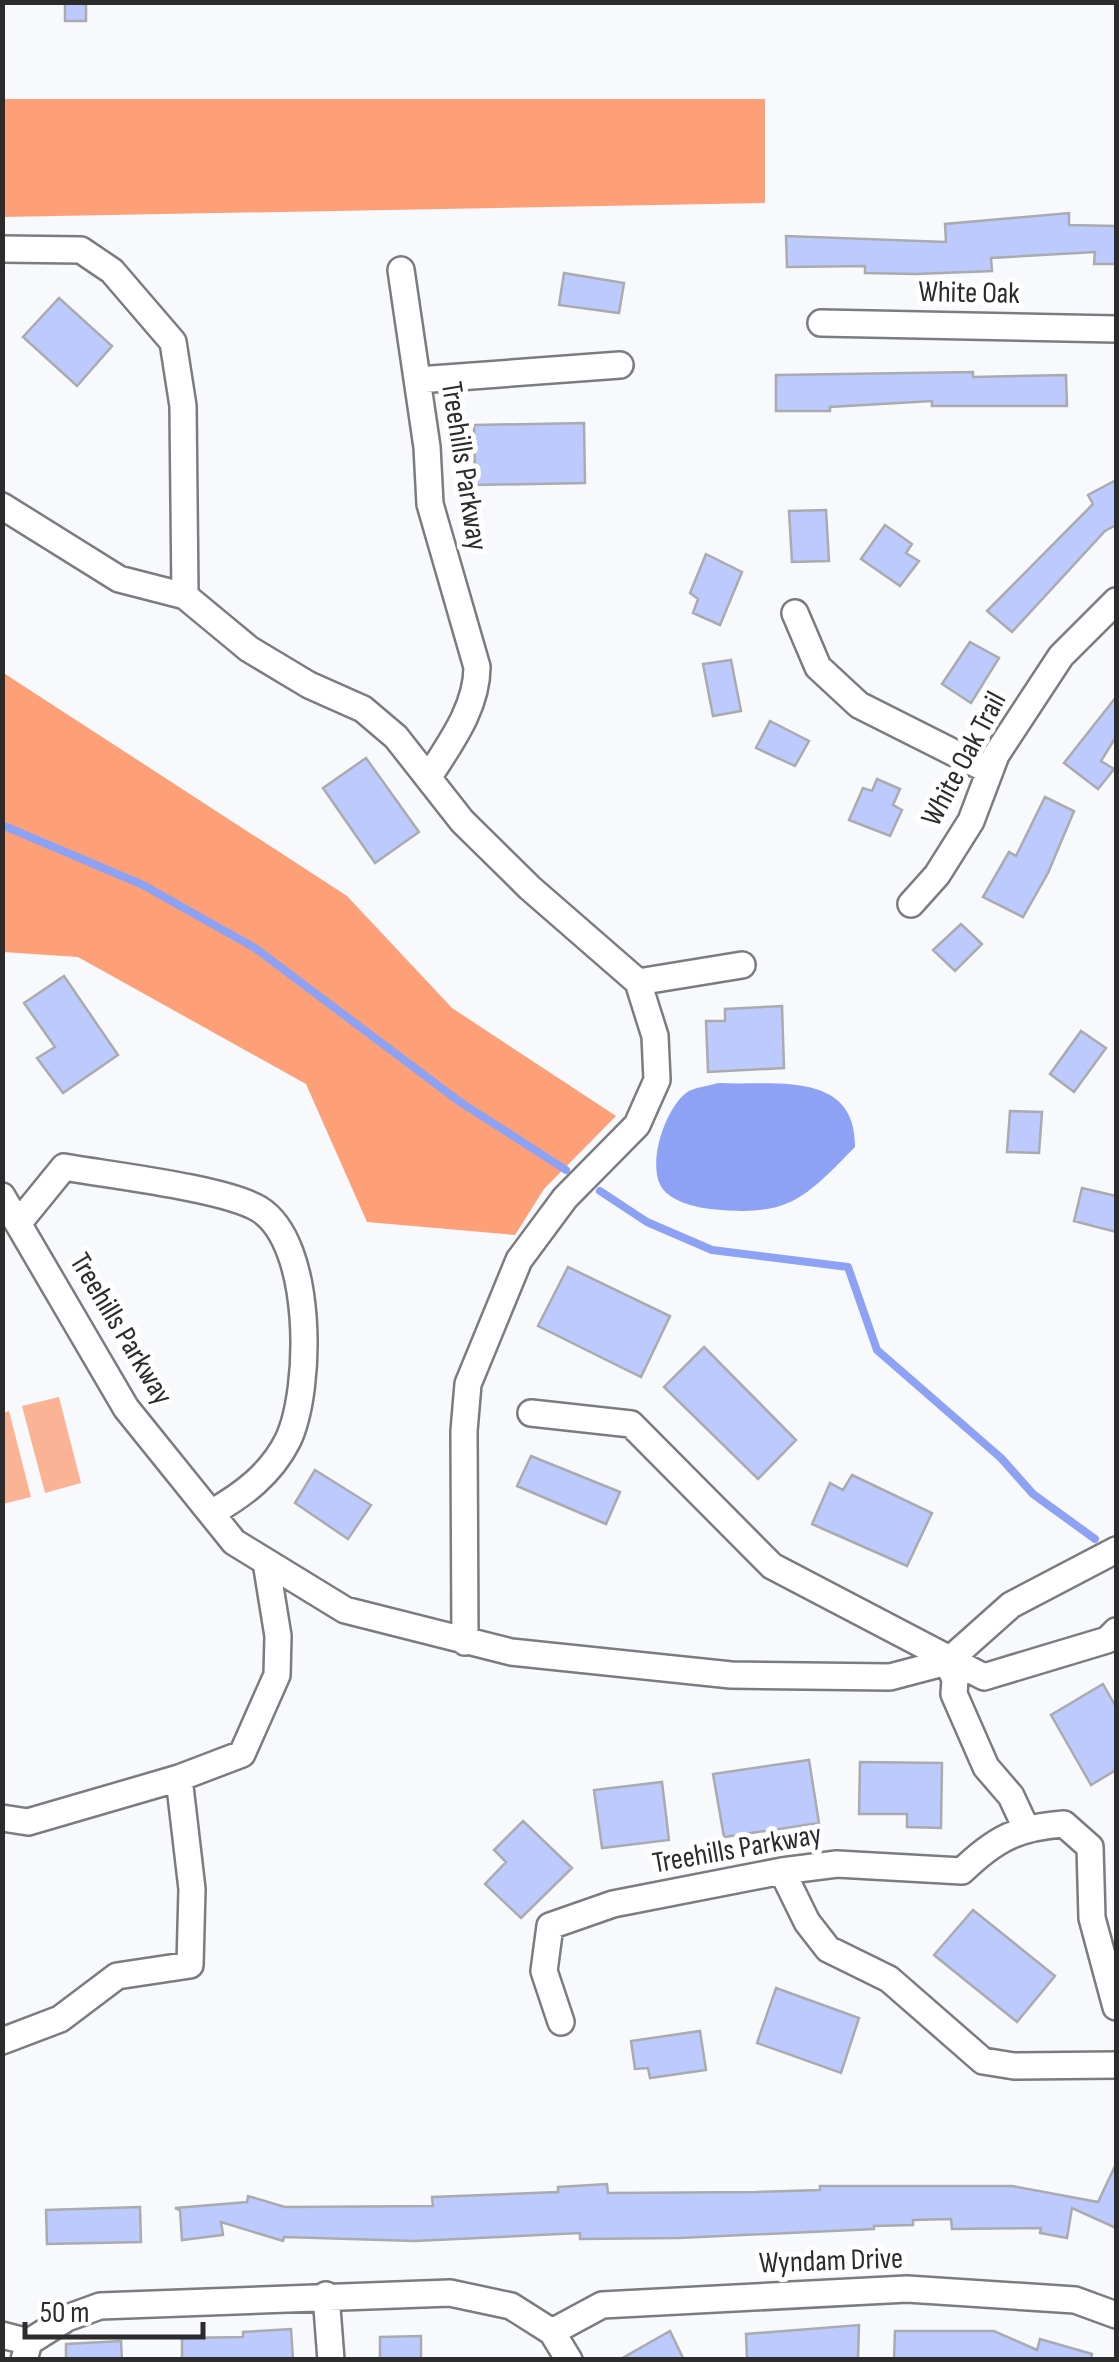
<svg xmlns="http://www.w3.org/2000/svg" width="1119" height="2362" viewBox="0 0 1119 2362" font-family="'Sofia Sans Condensed',sans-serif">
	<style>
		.green { fill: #fab394 }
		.forest { fill: #fda078 }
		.water { fill: #8da1f5 }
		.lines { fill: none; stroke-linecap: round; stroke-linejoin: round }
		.stream { stroke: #8da1f5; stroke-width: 8 }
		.building { fill: #bccafe; stroke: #aaabae; stroke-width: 2.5 }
		.street-casing { stroke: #7b7c7f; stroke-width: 30 }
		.street { stroke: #fff; stroke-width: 25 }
		.labels { text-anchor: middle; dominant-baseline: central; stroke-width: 10; stroke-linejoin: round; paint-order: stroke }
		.street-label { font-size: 30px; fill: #2c2c2d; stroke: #fff }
	</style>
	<rect width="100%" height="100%" fill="#f8f9fc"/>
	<path class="green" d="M 59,1397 L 81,1483 L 45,1493 L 22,1406 Z
		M 9,1411 L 31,1497 L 3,1504 L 3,1413 Z"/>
	<path class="forest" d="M 2,99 L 765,99 L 765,203 L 3,217 Z
		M 2,672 L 347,896 L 452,1008 L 616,1116 L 544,1189 L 515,1235 L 367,1222 L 306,1084 L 78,957 L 3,952 Z"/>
	<path class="water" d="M 718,1083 C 773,1086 856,1069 855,1147 C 802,1201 788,1217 710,1209 C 694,1207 671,1201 662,1188 C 646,1164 666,1105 689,1091 C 697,1087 709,1086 718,1083 Z"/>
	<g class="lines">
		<path class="stream" d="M 2,825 L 143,885 L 255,948 L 460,1102 L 566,1170
			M 600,1191 L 647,1222 L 712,1250 L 848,1267 L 877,1350 L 1001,1458 L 1033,1494 L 1095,1539"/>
	</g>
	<path class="building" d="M 65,2 L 86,2 L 86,21 L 65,21 Z
		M 1069,213 L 1069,225 L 1116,226 L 1116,264 L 1094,264 L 1095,252 L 991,258 L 992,271 L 916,274 L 865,273 L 865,266 L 787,267 L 786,236 L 946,242 L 945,224 Z
		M 564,273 L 624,283 L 619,313 L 559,305 Z
		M 59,298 L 112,346 L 77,386 L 23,337 Z
		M 973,372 L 973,377 L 1066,375 L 1067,406 L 932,406 L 932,401 L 830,407 L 830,411 L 776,411 L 776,375 Z
		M 584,423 L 585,483 L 475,485 L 474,425 Z
		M 1116,480 L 1116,525 L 1105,531 L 1012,632 L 987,611 L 1093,504 L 1088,495 Z
		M 826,510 L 829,561 L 792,562 L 789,511 Z
		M 885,525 L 912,544 L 906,553 L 919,561 L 900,586 L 861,559 Z
		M 706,554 L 742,572 L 720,625 L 693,613 L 698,599 L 690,593 Z
		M 970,642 L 999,658 L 971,703 L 942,684 Z
		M 731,660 L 741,711 L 713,716 L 703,664 Z
		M 1116,697 L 1116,737 L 1101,761 L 1114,769 L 1098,789 L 1064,763 Z
		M 770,721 L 809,741 L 795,766 L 756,748 Z
		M 366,758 L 419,832 L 375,863 L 323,788 Z
		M 877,779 L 900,789 L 893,805 L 902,810 L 890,836 L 849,820 L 863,788 L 872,791 Z
		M 1045,797 L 1074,811 L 1048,873 L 1023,917 L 983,897 L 1009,852 L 1016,856 Z
		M 961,924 L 982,944 L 955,971 L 933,950 Z
		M 64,976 L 118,1055 L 63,1093 L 37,1058 L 55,1047 L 24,1003 Z
		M 782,1006 L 784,1068 L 708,1072 L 706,1021 L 725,1021 L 725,1009 Z
		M 1081,1031 L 1106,1048 L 1074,1092 L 1050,1074 Z
		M 1010,1111 L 1042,1112 L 1039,1153 L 1007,1152 Z
		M 1082,1188 L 1116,1196 L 1116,1232 L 1074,1221 Z
		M 568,1267 L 670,1316 L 641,1377 L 538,1326 Z
		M 704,1347 L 796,1440 L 758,1479 L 664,1387 Z
		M 531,1456 L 620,1492 L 606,1524 L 517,1486 Z
		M 315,1470 L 371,1505 L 348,1539 L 295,1503 Z
		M 852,1475 L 932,1513 L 907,1566 L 812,1524 L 830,1483 L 843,1490 Z
		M 1103,1684 L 1116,1707 L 1116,1770 L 1091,1785 L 1051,1715 Z
		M 809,1760 L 819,1823 L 724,1837 L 713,1774 Z
		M 860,1762 L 942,1763 L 941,1828 L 907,1827 L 907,1814 L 859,1814 Z
		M 662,1782 L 669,1840 L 602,1848 L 594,1790 Z
		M 523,1821 L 572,1868 L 521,1918 L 485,1884 L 506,1862 L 494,1850 Z
		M 973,1910 L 1055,1976 L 1017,2022 L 934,1955 Z
		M 776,1988 L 859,2018 L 841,2073 L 757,2043 Z
		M 700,2031 L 706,2070 L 650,2078 L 648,2068 L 635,2069 L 631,2041 Z
		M 1116,2164 L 1116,2228 L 1072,2208 L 1067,2238 L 1040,2233 L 1041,2228 L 952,2229 L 951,2219 L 913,2220 L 913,2225 L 874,2226 L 874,2229 L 679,2238 L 580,2239 L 580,2233 L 415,2241 L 284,2237 L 283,2241 L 221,2222 L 223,2235 L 182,2240 L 180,2210 L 175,2208 L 247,2202 L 248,2196 L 285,2207 L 433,2206 L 432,2197 L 558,2192 L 558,2187 L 607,2184 L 608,2193 L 756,2192 L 820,2190 L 820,2186 L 1012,2186 L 1098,2202 Z
		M 140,2207 L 141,2242 L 47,2244 L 46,2210 Z
		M 859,2325 L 858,2358 L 747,2360 L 746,2334 Z
		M 291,2329 L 293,2360 L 182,2360 L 182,2338 L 243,2337 L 243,2332 Z
		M 670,2331 L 684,2360 L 619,2360 Z
		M 895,2331 L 994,2331 L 1037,2350 L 1040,2339 L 1092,2354 L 1091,2360 L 894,2360 Z
		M 421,2336 L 421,2360 L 380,2360 L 380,2337 Z
		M 121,2341 L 122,2360 L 66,2360 L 66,2344 Z"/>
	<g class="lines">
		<g class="street-casing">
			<path id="street" d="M 2,249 L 81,250 L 112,271 L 173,342 L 183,406 L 185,596
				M 401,270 L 427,447 L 430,504 L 477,667 C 477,707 451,742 430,775
				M 821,323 L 1116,329
				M 418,380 L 620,365
				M 2,506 L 119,579 L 185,596 L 249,649 L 309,685 L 363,709 L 396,737 L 462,821 L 530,888 L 638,982 L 742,965
				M 795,613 L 818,667 L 859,705 L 990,771
				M 911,904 L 937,875 L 971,821 L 996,755 L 1061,656 L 1116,601
				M 2,1196 L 126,1408 L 234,1542 L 345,1610 L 511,1652 L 731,1675 L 890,1677 L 947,1662 L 1011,1605 L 1116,1550
				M 20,1221 L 64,1167 C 108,1175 224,1188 259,1209 C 314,1243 312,1389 288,1440 C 271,1474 243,1495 211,1513
				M 531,1413 L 631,1424 L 772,1566 L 984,1677 L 1107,1640 L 1116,1631
				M 465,1642 L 464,1431 L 468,1384 L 519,1260 L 565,1198 L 637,1125 L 657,1080 L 655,1036 L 638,982
				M 947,1662 L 955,1679 L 954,1694 L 986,1767 L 1011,1796 L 1025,1826
				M 2,1818 L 28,1822 L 179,1778 L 242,1754 L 277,1675 L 278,1636 L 266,1562
				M 782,1871 L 807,1922 L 828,1949 L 889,1979 L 983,2061 L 1014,2066 L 1116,2065
				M 561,2022 L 544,1971 L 550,1926 L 613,1904 L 782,1871 L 837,1864 L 962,1871 C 995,1839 1018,1827 1064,1824 L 1090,1847 L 1092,1918 L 1116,2007
				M 2,2041 L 60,2019 L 117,1976 L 190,1965 L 192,1889 L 179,1778
				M 326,2295 L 331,2360
				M 552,2332 L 602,2305 L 907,2289 L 1075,2300 L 1116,2315
				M 2,2335 L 29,2342
				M 24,2360 L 29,2342 L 67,2318 L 100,2306 L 450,2293 L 511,2306 L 552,2332 L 569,2360"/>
		</g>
		<use href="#street" class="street"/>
	</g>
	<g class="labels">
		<g class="street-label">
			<text transform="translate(969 293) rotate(1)">White Oak</text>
			<text transform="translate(464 466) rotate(81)">Treehills Parkway</text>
			<text transform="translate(964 759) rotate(-62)">White Oak Trail</text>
			<text transform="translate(121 1329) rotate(59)">Treehills Parkway</text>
			<text transform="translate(737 1849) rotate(-10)">Treehills Parkway</text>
			<text transform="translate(831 2261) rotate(-2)">Wyndam Drive</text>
		</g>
	</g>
	<rect width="1119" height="2362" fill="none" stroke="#2c2c2d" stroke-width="10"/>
	<path d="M25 2322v15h178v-15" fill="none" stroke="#2c2c2d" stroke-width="5"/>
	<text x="40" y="2322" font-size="30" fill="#2c2c2d" stroke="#ffffff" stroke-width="8" paint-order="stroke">50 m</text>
</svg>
